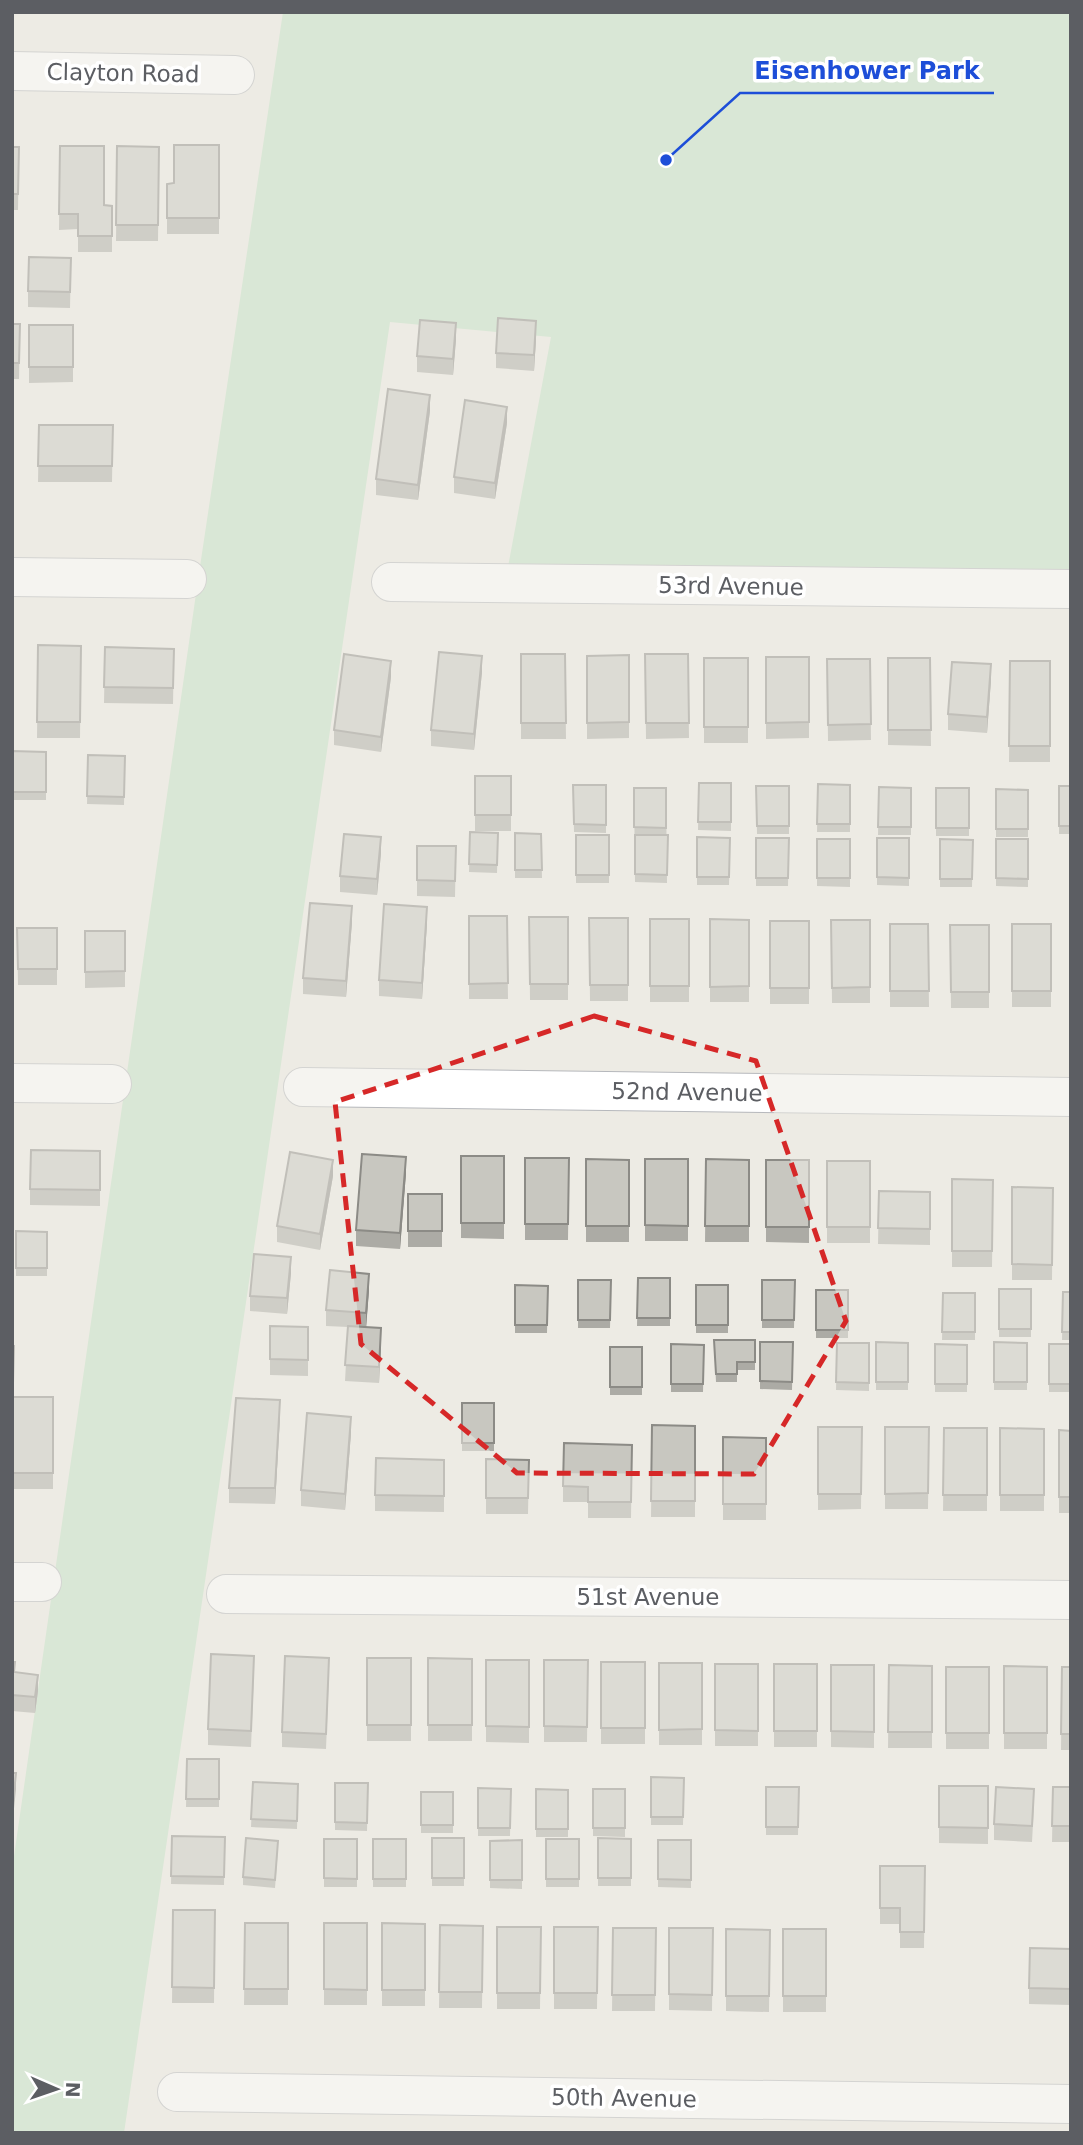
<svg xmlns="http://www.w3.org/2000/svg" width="1083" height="2145" viewBox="0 0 1083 2145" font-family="'DejaVu Sans',sans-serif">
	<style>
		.green { fill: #c2e2c5 }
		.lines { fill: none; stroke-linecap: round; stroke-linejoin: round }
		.minor-casing { stroke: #b6b8bc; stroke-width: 40 }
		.minor { stroke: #fff; stroke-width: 38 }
		.wall { fill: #acaba5 }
		.shaded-wall { fill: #8c8b86 }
		.building { fill: #c8c7c0; stroke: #8c8b86; stroke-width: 2 }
		.marked { fill: none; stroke: #d62828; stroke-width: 5; stroke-dasharray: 14 9; stroke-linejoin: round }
		.labels { text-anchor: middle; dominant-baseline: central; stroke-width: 7; stroke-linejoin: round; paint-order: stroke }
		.street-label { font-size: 23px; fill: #5c5e63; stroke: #fff }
		.leader { fill: none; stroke: #1d4ed8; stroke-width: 2.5 }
		.callout-dot { fill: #1d4ed8; stroke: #fff; stroke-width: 2.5 }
		.callout-label { font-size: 24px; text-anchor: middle; font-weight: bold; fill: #1d4ed8; stroke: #fff; stroke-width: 7; stroke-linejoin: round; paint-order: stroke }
	</style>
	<rect width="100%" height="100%" fill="#edebe4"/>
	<path class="green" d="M 283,12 L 1071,12 L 1071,578 L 507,572 L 551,337 L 390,322 L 124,2133 L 12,2133 L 12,1870 L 198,580 Z"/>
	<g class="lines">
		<g class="minor-casing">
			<path id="minor" d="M 12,71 L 235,75
				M 12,577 L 187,579
				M 391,582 L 1071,589
				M 12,1083 L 112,1084
				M 303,1087 L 1071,1097
				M 12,1582 L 42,1582
				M 226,1594 L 1071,1600
				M 177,2092 L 1071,2104"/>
		</g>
		<use href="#minor" class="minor"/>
	</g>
	<path class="wall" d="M 219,145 L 219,234 L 167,234 L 167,184 L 174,183 Z
		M 60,146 L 104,205 L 112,206 L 112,252 L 78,252 L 78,229 L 59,230 Z
		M 117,146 L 159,147 L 158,241 L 116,241 Z
		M 12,147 L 19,147 L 18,210 L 12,210 Z
		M 71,258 L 70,308 L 28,307 L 28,291 Z
		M 12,324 L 20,324 L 19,379 L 12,379 Z
		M 29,325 L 73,325 L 73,382 L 29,383 Z
		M 536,337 L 534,371 L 496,368 L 496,353 Z
		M 456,339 L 453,375 L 417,372 L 417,356 Z
		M 430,411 L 418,500 L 376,495 L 376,479 Z
		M 507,423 L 495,499 L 454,493 L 454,477 Z
		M 39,425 L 113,425 L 112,482 L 38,482 Z
		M 38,645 L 81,646 L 80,738 L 37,738 Z
		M 105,647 L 174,649 L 173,704 L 104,703 Z
		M 521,654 L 565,654 L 566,739 L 521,739 Z
		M 645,654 L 688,654 L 689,738 L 646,739 Z
		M 629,655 L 629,738 L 587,739 L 587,656 Z
		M 766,657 L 809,657 L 809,738 L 766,739 Z
		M 704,658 L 748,658 L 748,743 L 704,743 Z
		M 888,658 L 930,658 L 931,746 L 888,745 Z
		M 827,659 L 870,659 L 871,740 L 828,741 Z
		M 1010,661 L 1050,661 L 1050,762 L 1009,762 Z
		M 482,672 L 474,750 L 431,746 L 431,730 Z
		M 391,677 L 381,752 L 334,745 L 334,730 Z
		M 991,680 L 987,733 L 948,730 L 948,714 Z
		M 12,751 L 46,752 L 46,800 L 12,800 Z
		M 88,755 L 125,756 L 124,805 L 87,804 Z
		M 475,776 L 511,776 L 511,831 L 475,831 Z
		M 699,783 L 731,783 L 731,831 L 698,830 Z
		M 818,784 L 850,785 L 850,832 L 817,832 Z
		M 573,785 L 606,785 L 606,833 L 574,832 Z
		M 756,786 L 789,786 L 789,834 L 757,834 Z
		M 1059,786 L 1071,786 L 1071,834 L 1059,834 Z
		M 879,787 L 911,788 L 911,835 L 878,835 Z
		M 634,788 L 666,788 L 667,883 L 635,882 Z
		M 936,788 L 969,788 L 969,836 L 936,836 Z
		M 996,789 L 1028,790 L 1028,837 L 996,837 Z
		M 470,832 L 498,833 L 497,873 L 469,872 Z
		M 515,833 L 541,834 L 542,878 L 515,878 Z
		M 576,835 L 609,835 L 609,883 L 576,883 Z
		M 697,837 L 730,838 L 729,885 L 697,885 Z
		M 756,838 L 789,838 L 788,886 L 756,886 Z
		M 877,838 L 909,838 L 909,886 L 877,885 Z
		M 817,839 L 850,839 L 850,887 L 817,886 Z
		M 940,839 L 973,840 L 972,887 L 940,887 Z
		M 996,839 L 1028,839 L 1028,887 L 996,886 Z
		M 417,846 L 456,846 L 455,897 L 417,896 Z
		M 381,853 L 377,895 L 340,892 L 340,876 Z
		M 469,916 L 507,916 L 508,999 L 469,999 Z
		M 529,917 L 568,917 L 568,1000 L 530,1000 Z
		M 589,918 L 628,918 L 628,1001 L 590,1001 Z
		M 650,919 L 689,919 L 689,1002 L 650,1002 Z
		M 710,919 L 749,920 L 749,1002 L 710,1002 Z
		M 831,920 L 870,920 L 870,1003 L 832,1003 Z
		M 770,921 L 809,921 L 809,1004 L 770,1004 Z
		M 352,922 L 346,997 L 303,994 L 303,978 Z
		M 427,923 L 422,999 L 379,996 L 379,980 Z
		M 890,924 L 928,924 L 929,1007 L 890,1007 Z
		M 1012,924 L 1051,924 L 1051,1007 L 1012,1007 Z
		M 950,925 L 989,925 L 989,1008 L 951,1008 Z
		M 17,928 L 57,928 L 57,985 L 18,985 Z
		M 85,931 L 125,931 L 125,987 L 85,988 Z
		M 100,1151 L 100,1206 L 30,1205 L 30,1189 Z
		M 461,1156 L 504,1156 L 504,1239 L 461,1238 Z
		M 525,1158 L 569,1158 L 568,1240 L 525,1240 Z
		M 586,1159 L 629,1160 L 629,1242 L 586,1242 Z
		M 645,1159 L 688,1159 L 688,1241 L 645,1241 Z
		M 706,1159 L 749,1160 L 749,1242 L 705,1242 Z
		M 766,1160 L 809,1160 L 809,1243 L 766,1242 Z
		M 827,1161 L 870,1161 L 870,1243 L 827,1243 Z
		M 406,1173 L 400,1249 L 356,1246 L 356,1230 Z
		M 333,1176 L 320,1250 L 277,1242 L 277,1226 Z
		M 952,1179 L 993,1180 L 992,1267 L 952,1267 Z
		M 1012,1187 L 1053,1188 L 1052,1280 L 1012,1280 Z
		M 879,1191 L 930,1192 L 930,1245 L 878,1244 Z
		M 408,1194 L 442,1194 L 442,1247 L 408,1247 Z
		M 16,1231 L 47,1232 L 47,1276 L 16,1276 Z
		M 291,1273 L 287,1314 L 250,1311 L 250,1296 Z
		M 638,1278 L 670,1278 L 670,1326 L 637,1326 Z
		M 578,1280 L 611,1280 L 610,1328 L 578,1328 Z
		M 762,1280 L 795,1280 L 794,1328 L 762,1328 Z
		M 515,1285 L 548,1286 L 547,1333 L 515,1333 Z
		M 696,1285 L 728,1285 L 728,1333 L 696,1333 Z
		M 999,1289 L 1031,1289 L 1031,1337 L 999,1337 Z
		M 369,1290 L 366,1327 L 381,1344 L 379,1383 L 345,1381 L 348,1327 L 326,1326 L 326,1310 Z
		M 816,1290 L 848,1290 L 848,1338 L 816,1338 Z
		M 1063,1292 L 1071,1292 L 1071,1340 L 1062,1340 Z
		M 943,1293 L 975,1293 L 975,1340 L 942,1340 Z
		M 270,1326 L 308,1327 L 308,1376 L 270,1375 Z
		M 714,1340 L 755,1340 L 755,1370 L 737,1370 L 737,1382 L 716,1382 Z
		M 760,1342 L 793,1342 L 792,1390 L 760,1389 Z
		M 876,1342 L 908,1343 L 908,1390 L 876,1390 Z
		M 994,1342 L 1027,1343 L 1027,1390 L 994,1390 Z
		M 837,1343 L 869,1343 L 869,1391 L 836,1390 Z
		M 671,1344 L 704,1345 L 703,1392 L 671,1392 Z
		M 935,1344 L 967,1345 L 967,1392 L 935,1392 Z
		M 1049,1344 L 1071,1344 L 1071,1392 L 1049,1392 Z
		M 610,1347 L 642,1347 L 642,1395 L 610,1395 Z
		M 12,1397 L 53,1397 L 53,1489 L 12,1489 Z
		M 462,1403 L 494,1403 L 494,1451 L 462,1451 Z
		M 280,1416 L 275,1504 L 229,1503 L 229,1488 Z
		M 652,1425 L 695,1426 L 695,1517 L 651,1517 Z
		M 818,1427 L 862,1427 L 861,1509 L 818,1510 Z
		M 885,1427 L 929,1427 L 928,1509 L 885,1509 Z
		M 944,1428 L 987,1428 L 987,1511 L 943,1511 Z
		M 1000,1428 L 1044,1429 L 1044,1511 L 1000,1511 Z
		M 1059,1430 L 1071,1431 L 1071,1513 L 1059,1513 Z
		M 351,1433 L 345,1510 L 301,1506 L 301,1490 Z
		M 723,1437 L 766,1438 L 766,1520 L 723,1520 Z
		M 632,1445 L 631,1518 L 588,1518 L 588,1502 L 563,1502 L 563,1486 Z
		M 486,1459 L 529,1460 L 528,1514 L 486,1514 Z
		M 444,1460 L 444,1512 L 375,1511 L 375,1495 Z
		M 367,1658 L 411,1658 L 411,1741 L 367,1741 Z
		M 428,1658 L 472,1659 L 472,1741 L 428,1741 Z
		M 486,1660 L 529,1660 L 529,1743 L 486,1742 Z
		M 544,1660 L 588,1660 L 587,1742 L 544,1742 Z
		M 12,1662 L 15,1672 L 38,1691 L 35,1713 L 12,1711 Z
		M 601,1662 L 645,1662 L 645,1744 L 601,1744 Z
		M 659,1663 L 702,1663 L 702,1745 L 659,1745 Z
		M 715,1664 L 758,1664 L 758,1746 L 715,1746 Z
		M 774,1664 L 817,1664 L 817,1747 L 774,1747 Z
		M 831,1665 L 874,1665 L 874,1748 L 831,1747 Z
		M 889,1665 L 932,1666 L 932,1748 L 888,1748 Z
		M 1004,1666 L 1047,1667 L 1047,1749 L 1004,1749 Z
		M 946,1667 L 989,1667 L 989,1749 L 946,1749 Z
		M 1062,1667 L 1071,1667 L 1071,1750 L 1061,1750 Z
		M 254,1672 L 251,1747 L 208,1745 L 208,1729 Z
		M 329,1674 L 326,1749 L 282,1747 L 282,1732 Z
		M 187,1759 L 219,1759 L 219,1807 L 186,1807 Z
		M 651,1777 L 684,1778 L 683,1825 L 651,1825 Z
		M 253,1782 L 298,1784 L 297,1829 L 251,1827 Z
		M 335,1783 L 368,1783 L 367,1831 L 335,1830 Z
		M 939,1786 L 988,1786 L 988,1844 L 939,1843 Z
		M 766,1787 L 799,1787 L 798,1835 L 766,1835 Z
		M 1053,1787 L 1071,1787 L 1071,1842 L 1052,1842 Z
		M 478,1788 L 511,1789 L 510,1836 L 478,1836 Z
		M 536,1789 L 568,1790 L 568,1837 L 536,1837 Z
		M 593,1789 L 625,1789 L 625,1837 L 593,1836 Z
		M 421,1792 L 453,1792 L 453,1833 L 421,1833 Z
		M 1034,1805 L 1032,1842 L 994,1840 L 994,1824 Z
		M 172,1836 L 225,1837 L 224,1885 L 171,1884 Z
		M 432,1838 L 464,1838 L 464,1886 L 432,1886 Z
		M 598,1838 L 631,1839 L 631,1886 L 598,1886 Z
		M 324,1839 L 357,1839 L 357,1887 L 324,1887 Z
		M 373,1839 L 406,1839 L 406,1887 L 373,1887 Z
		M 546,1839 L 579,1839 L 579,1887 L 546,1887 Z
		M 522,1840 L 522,1889 L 490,1888 L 490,1841 Z
		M 658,1840 L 691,1840 L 691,1888 L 658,1887 Z
		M 278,1849 L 275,1888 L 243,1885 L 243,1877 Z
		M 880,1866 L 925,1866 L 924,1948 L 900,1948 L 900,1924 L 880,1924 Z
		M 173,1910 L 215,1910 L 214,2003 L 172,2003 Z
		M 245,1923 L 288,1923 L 288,2005 L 244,2005 Z
		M 324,1923 L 367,1923 L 367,2005 L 324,2005 Z
		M 382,1923 L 425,1924 L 425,2006 L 382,2006 Z
		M 440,1925 L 483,1926 L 482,2008 L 439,2008 Z
		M 497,1927 L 541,1927 L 540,2009 L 497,2009 Z
		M 554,1927 L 598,1927 L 597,2009 L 554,2009 Z
		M 613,1928 L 656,1928 L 655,2011 L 612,2011 Z
		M 669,1928 L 713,1928 L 712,2011 L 669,2010 Z
		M 726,1929 L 770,1930 L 769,2012 L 726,2011 Z
		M 783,1929 L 826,1929 L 826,2012 L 783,2012 Z
		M 1071,1949 L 1071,2005 L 1029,2004 L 1029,1988 Z"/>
	<path class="shaded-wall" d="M 536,321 L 536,337 L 534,371 L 534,355 Z
		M 456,323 L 456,339 L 453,375 L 453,359 Z
		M 430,395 L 430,411 L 418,500 L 418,485 Z
		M 507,407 L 507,423 L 495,499 L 495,483 Z
		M 482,656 L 482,672 L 474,750 L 474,734 Z
		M 391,661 L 391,677 L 381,752 L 381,737 Z
		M 991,664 L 991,680 L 987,733 L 987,717 Z
		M 381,837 L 381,853 L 377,895 L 377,879 Z
		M 352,906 L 352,922 L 346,997 L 346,981 Z
		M 427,907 L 427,923 L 422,999 L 422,983 Z
		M 406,1157 L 406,1173 L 400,1249 L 400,1233 Z
		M 333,1160 L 333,1176 L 320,1250 L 320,1234 Z
		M 291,1257 L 291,1273 L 287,1314 L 287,1298 Z
		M 369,1274 L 369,1290 L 366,1329 L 366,1313 Z
		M 381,1328 L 381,1344 L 379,1383 L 379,1367 Z
		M 280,1400 L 280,1416 L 275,1504 L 275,1488 Z
		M 351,1417 L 351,1433 L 345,1510 L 345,1494 Z
		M 38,1675 L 38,1691 L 35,1713 L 35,1697 Z
		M 16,1773 L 16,1789 L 12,1828 L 12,1812 Z"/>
	<path class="building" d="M 174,145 L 219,145 L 219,218 L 167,218 L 167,184 L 174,183 Z
		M 60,146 L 104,146 L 104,205 L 112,206 L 112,236 L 78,236 L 78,214 L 59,214 Z
		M 117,146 L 159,147 L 158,225 L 116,225 Z
		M 12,147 L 19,147 L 18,194 L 12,194 Z
		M 29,257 L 71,258 L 70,292 L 28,291 Z
		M 498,318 L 536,321 L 534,355 L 496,353 Z
		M 420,320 L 456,323 L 453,359 L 417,356 Z
		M 12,324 L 20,324 L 19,363 L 12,363 Z
		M 29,325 L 73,325 L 73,367 L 29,367 Z
		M 388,389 L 430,395 L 418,485 L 376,479 Z
		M 465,400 L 507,407 L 495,483 L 454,477 Z
		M 39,425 L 113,425 L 112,466 L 38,466 Z
		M 38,645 L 81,646 L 80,722 L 37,722 Z
		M 105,647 L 174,649 L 173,688 L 104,687 Z
		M 439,652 L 482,656 L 474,734 L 431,730 Z
		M 344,654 L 391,661 L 381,737 L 334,730 Z
		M 521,654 L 565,654 L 566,723 L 521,723 Z
		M 645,654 L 688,654 L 689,723 L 646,723 Z
		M 629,655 L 629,722 L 587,723 L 587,656 Z
		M 766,657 L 809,657 L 809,722 L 766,723 Z
		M 704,658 L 748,658 L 748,727 L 704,727 Z
		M 888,658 L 930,658 L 931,730 L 888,730 Z
		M 827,659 L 870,659 L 871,724 L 828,725 Z
		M 1010,661 L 1050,661 L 1050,746 L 1009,746 Z
		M 952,662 L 991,664 L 987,717 L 948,714 Z
		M 12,751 L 46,752 L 46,792 L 12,792 Z
		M 88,755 L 125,756 L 124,797 L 87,796 Z
		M 475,776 L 511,776 L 511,815 L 475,815 Z
		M 699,783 L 731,783 L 731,822 L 698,822 Z
		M 818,784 L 850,785 L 850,824 L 817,824 Z
		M 573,785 L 606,785 L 606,825 L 574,824 Z
		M 756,786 L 789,786 L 789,826 L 757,826 Z
		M 1059,786 L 1071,786 L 1071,826 L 1059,826 Z
		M 879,787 L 911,788 L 911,827 L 878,827 Z
		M 634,788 L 666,788 L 666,828 L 634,827 Z
		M 936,788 L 969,788 L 969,828 L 936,828 Z
		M 996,789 L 1028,790 L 1028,829 L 996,829 Z
		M 470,832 L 498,833 L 497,865 L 469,864 Z
		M 515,833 L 541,834 L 542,870 L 515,870 Z
		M 344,834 L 381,837 L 377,879 L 340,876 Z
		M 576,835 L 609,835 L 609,875 L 576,875 Z
		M 635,835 L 668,835 L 667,875 L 635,874 Z
		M 697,837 L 730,838 L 729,877 L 697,877 Z
		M 756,838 L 789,838 L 788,878 L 756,878 Z
		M 877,838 L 909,838 L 909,878 L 877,877 Z
		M 817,839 L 850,839 L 850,878 L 817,878 Z
		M 940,839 L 973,840 L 972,879 L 940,879 Z
		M 996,839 L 1028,839 L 1028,879 L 996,878 Z
		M 417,846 L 456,846 L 455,881 L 417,880 Z
		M 310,903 L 352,906 L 346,981 L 303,978 Z
		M 384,904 L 427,907 L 422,983 L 379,980 Z
		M 469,916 L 507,916 L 508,983 L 469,984 Z
		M 529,917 L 568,917 L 568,984 L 530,984 Z
		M 589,918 L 628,918 L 628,985 L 590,985 Z
		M 650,919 L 689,919 L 689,986 L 650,986 Z
		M 710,919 L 749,920 L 749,986 L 710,987 Z
		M 831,920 L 870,920 L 870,987 L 832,988 Z
		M 770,921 L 809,921 L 809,988 L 770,988 Z
		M 890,924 L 928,924 L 929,991 L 890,991 Z
		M 1012,924 L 1051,924 L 1051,991 L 1012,991 Z
		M 950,925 L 989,925 L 989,992 L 951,992 Z
		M 1070,927 L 1071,927 L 1071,994 Z
		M 17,928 L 57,928 L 57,969 L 18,969 Z
		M 85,931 L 125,931 L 125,971 L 85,972 Z
		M 31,1150 L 100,1151 L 100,1190 L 30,1189 Z
		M 290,1152 L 333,1160 L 320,1234 L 277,1226 Z
		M 362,1154 L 406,1157 L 400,1233 L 356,1230 Z
		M 461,1156 L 504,1156 L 504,1223 L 461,1223 Z
		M 525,1158 L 569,1158 L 568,1224 L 525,1224 Z
		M 586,1159 L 629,1160 L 629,1226 L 586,1226 Z
		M 645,1159 L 688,1159 L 688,1226 L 645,1225 Z
		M 706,1159 L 749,1160 L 749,1226 L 705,1226 Z
		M 766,1160 L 809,1160 L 809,1227 L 766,1227 Z
		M 827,1161 L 870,1161 L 870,1227 L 827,1227 Z
		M 952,1179 L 993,1180 L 992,1251 L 952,1251 Z
		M 1012,1187 L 1053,1188 L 1052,1265 L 1012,1264 Z
		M 879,1191 L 930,1192 L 930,1229 L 878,1228 Z
		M 408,1194 L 442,1194 L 442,1231 L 408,1231 Z
		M 16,1231 L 47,1232 L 47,1268 L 16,1268 Z
		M 254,1254 L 291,1257 L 287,1298 L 250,1296 Z
		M 330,1270 L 369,1274 L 366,1313 L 326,1310 Z
		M 638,1278 L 670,1278 L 670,1318 L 637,1318 Z
		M 578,1280 L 611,1280 L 610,1320 L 578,1320 Z
		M 762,1280 L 795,1280 L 794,1320 L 762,1320 Z
		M 515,1285 L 548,1286 L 547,1325 L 515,1325 Z
		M 696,1285 L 728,1285 L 728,1325 L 696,1325 Z
		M 999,1289 L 1031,1289 L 1031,1329 L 999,1329 Z
		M 816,1290 L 848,1290 L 848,1330 L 816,1330 Z
		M 1063,1292 L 1071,1292 L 1071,1332 L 1062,1332 Z
		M 943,1293 L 975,1293 L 975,1332 L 942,1332 Z
		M 270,1326 L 308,1327 L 308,1360 L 270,1359 Z
		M 348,1326 L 381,1328 L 379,1367 L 345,1365 Z
		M 714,1340 L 755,1340 L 755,1362 L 737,1362 L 737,1374 L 716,1374 Z
		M 760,1342 L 793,1342 L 792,1382 L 760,1381 Z
		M 876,1342 L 908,1343 L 908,1382 L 876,1382 Z
		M 994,1342 L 1027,1343 L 1027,1382 L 994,1382 Z
		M 837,1343 L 869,1343 L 869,1383 L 836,1382 Z
		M 671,1344 L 704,1345 L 703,1384 L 671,1384 Z
		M 935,1344 L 967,1345 L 967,1384 L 935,1384 Z
		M 1049,1344 L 1071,1344 L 1071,1384 L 1049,1384 Z
		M 12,1346 L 14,1346 L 13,1383 L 12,1383 Z
		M 610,1347 L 642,1347 L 642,1387 L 610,1387 Z
		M 12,1397 L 53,1397 L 53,1473 L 12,1473 Z
		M 236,1398 L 280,1400 L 275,1488 L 229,1488 Z
		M 462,1403 L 494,1403 L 494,1443 L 462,1443 Z
		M 307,1413 L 351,1417 L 345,1494 L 301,1490 Z
		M 652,1425 L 695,1426 L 695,1501 L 651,1501 Z
		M 818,1427 L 862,1427 L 861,1494 L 818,1494 Z
		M 885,1427 L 929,1427 L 928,1493 L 885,1494 Z
		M 944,1428 L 987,1428 L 987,1495 L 943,1495 Z
		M 1000,1428 L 1044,1429 L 1044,1495 L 1000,1495 Z
		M 1059,1430 L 1071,1431 L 1071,1497 L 1059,1497 Z
		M 723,1437 L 766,1438 L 766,1504 L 723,1504 Z
		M 564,1443 L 632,1445 L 631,1502 L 588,1502 L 588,1487 L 563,1486 Z
		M 376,1458 L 444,1460 L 444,1496 L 375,1495 Z
		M 486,1459 L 529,1460 L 528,1498 L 486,1498 Z
		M 211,1654 L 254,1656 L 251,1731 L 208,1729 Z
		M 285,1656 L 329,1658 L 326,1734 L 282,1732 Z
		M 367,1658 L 411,1658 L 411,1725 L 367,1725 Z
		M 428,1658 L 472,1659 L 472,1725 L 428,1725 Z
		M 486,1660 L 529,1660 L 529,1727 L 486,1726 Z
		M 544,1660 L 588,1660 L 587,1727 L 544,1726 Z
		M 12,1662 L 15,1662 L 14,1672 L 38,1675 L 35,1697 L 12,1695 Z
		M 601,1662 L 645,1662 L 645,1728 L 601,1728 Z
		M 659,1663 L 702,1663 L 702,1729 L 659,1730 Z
		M 715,1664 L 758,1664 L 758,1731 L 715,1730 Z
		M 774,1664 L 817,1664 L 817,1731 L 774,1731 Z
		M 831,1665 L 874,1665 L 874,1732 L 831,1731 Z
		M 889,1665 L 932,1666 L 932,1732 L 888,1732 Z
		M 1004,1666 L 1047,1667 L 1047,1733 L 1004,1733 Z
		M 946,1667 L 989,1667 L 989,1733 L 946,1733 Z
		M 1062,1667 L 1071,1667 L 1071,1734 L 1061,1734 Z
		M 187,1759 L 219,1759 L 219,1799 L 186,1799 Z
		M 12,1773 L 16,1773 L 12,1812 Z
		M 651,1777 L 684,1778 L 683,1817 L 651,1817 Z
		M 253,1782 L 298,1784 L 297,1821 L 251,1819 Z
		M 335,1783 L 368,1783 L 367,1823 L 335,1822 Z
		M 939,1786 L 988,1786 L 988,1828 L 939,1827 Z
		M 766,1787 L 799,1787 L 798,1827 L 766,1827 Z
		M 996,1787 L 1034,1789 L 1032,1826 L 994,1824 Z
		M 1053,1787 L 1071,1787 L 1071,1826 L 1052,1826 Z
		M 478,1788 L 511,1789 L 510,1828 L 478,1828 Z
		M 536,1789 L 568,1790 L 568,1829 L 536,1829 Z
		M 593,1789 L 625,1789 L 625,1828 L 593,1828 Z
		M 421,1792 L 453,1792 L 453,1825 L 421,1825 Z
		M 172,1836 L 225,1837 L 224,1877 L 171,1876 Z
		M 246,1838 L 278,1841 L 275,1880 L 243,1877 Z
		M 432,1838 L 464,1838 L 464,1878 L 432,1878 Z
		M 598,1838 L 631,1839 L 631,1878 L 598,1878 Z
		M 324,1839 L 357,1839 L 357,1879 L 324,1878 Z
		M 373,1839 L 406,1839 L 406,1879 L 373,1879 Z
		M 546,1839 L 579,1839 L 579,1879 L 546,1879 Z
		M 522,1840 L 522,1880 L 490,1880 L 490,1841 Z
		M 658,1840 L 691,1840 L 691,1880 L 658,1879 Z
		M 880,1866 L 925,1866 L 924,1932 L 900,1932 L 900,1908 L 880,1908 Z
		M 173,1910 L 215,1910 L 214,1988 L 172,1987 Z
		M 245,1923 L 288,1923 L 288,1989 L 244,1989 Z
		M 324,1923 L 367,1923 L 367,1990 L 324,1989 Z
		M 382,1923 L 425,1924 L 425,1990 L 382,1990 Z
		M 440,1925 L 483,1926 L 482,1992 L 439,1992 Z
		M 497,1927 L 541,1927 L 540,1993 L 497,1993 Z
		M 554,1927 L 598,1927 L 597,1993 L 554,1993 Z
		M 613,1928 L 656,1928 L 655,1995 L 612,1995 Z
		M 669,1928 L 713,1928 L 712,1995 L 669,1994 Z
		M 726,1929 L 770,1930 L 769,1996 L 726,1996 Z
		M 783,1929 L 826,1929 L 826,1996 L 783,1996 Z
		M 1030,1948 L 1071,1949 L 1071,1989 L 1029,1988 Z"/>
	<path d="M0 0H1083V2145H0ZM 594,1016 L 756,1061 L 846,1321 L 754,1474 L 517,1473 L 361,1344 L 335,1102 Z" fill="#edebe4" fill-opacity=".55" fill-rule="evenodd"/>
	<path class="marked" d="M 594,1016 L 756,1061 L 846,1321 L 754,1474 L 517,1473 L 361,1344 L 335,1102 Z"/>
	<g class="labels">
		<g class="street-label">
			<text transform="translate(123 73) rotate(1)">Clayton Road</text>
			<text transform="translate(731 586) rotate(1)">53rd Avenue</text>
			<text transform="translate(687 1092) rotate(1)">52nd Avenue</text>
			<text x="648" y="1597">51st Avenue</text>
			<text transform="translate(624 2098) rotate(1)">50th Avenue</text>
		</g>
	</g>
	<path class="leader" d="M666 160L740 93H994"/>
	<circle class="callout-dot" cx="666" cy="160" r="7"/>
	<g class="callout-label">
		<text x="867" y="79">Eisenhower Park</text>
	</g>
	<rect width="1083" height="2145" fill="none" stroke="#5c5e63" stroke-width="28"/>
	<g transform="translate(56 2089) rotate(92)" stroke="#ffffff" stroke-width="5" paint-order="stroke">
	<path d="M0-5L12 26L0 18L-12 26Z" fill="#5c5e63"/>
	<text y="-10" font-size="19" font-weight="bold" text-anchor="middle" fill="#5c5e63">N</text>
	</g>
</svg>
